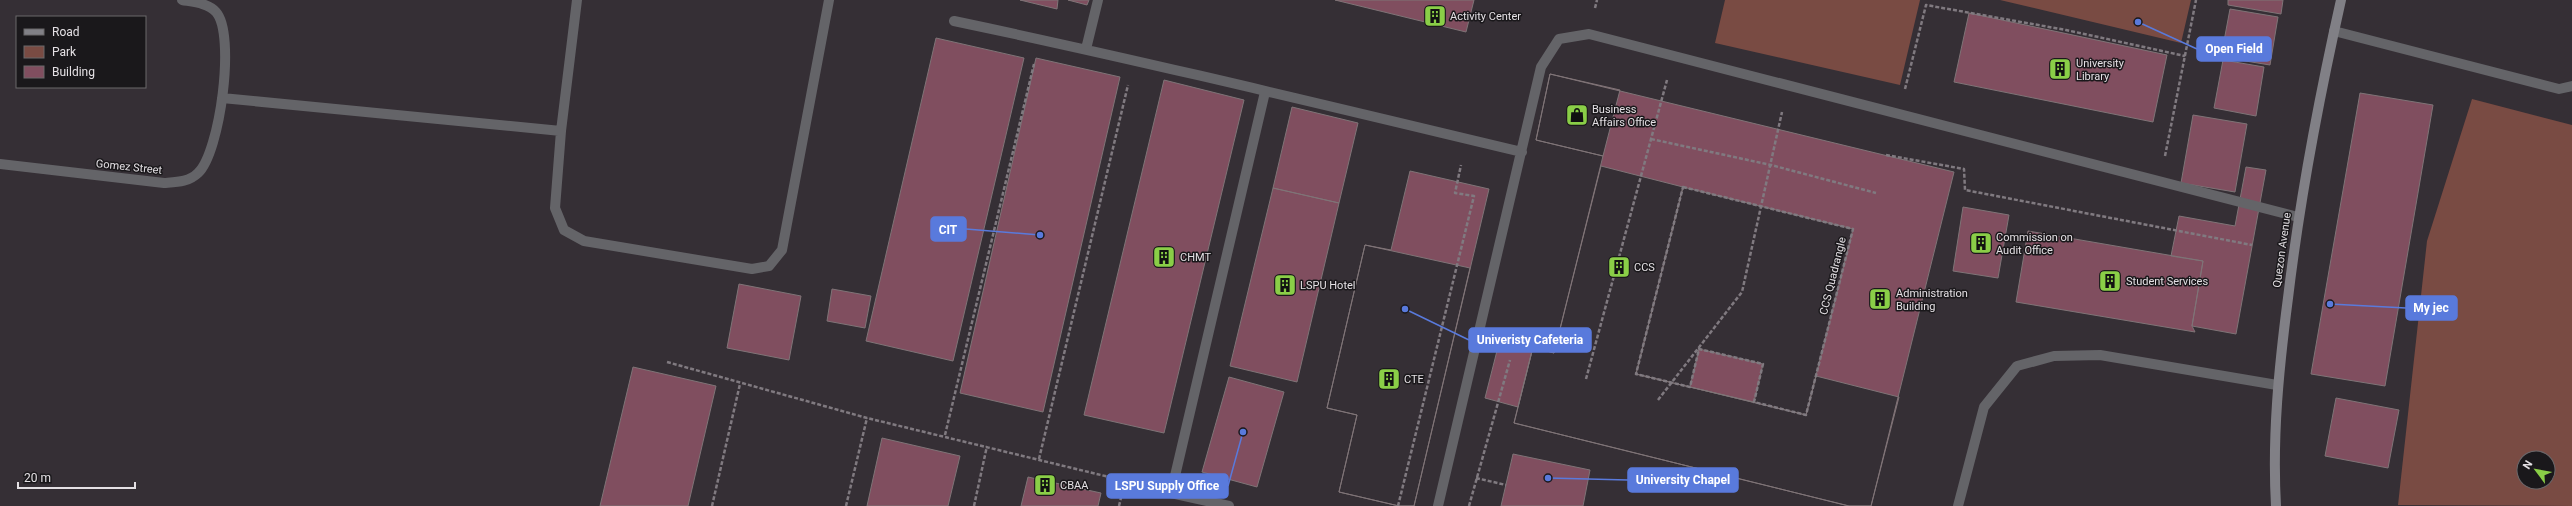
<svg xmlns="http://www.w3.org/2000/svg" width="2572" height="506" viewBox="0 0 2572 506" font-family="Roboto,sans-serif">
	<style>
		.green { fill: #794b43; fill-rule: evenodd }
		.building { fill: #804e5f; stroke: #7f7477; fill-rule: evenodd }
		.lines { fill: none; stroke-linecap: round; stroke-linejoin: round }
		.path { stroke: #807a80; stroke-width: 2.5; stroke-dasharray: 4 2; stroke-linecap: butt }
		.lane { stroke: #646468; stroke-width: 10 }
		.street { stroke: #646468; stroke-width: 10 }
		.secondary { stroke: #818086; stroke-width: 10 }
		.labels { text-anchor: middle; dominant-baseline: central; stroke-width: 3; stroke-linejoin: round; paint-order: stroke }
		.poi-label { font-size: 11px; fill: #e4e0e4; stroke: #1a181b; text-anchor: start }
		.street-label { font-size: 11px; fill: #e4e0e4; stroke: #1a181b }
		.leader { fill: none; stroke: #597adc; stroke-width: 1.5 }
		.callout-dot { fill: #597adc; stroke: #1a181b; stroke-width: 1.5 }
		.callout { fill: #597adc; stroke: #597adc; stroke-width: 1.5 }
		.callout-label { font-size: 12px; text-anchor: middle; font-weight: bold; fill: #fff }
	</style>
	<rect width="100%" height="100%" fill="#352f35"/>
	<path class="green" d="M 1725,0 L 1920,0 L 1900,85 L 1715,43 Z
		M 2000,0 L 2191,0 L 2181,43 Z
		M 2472,99 L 2572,125 L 2572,506 L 2398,505 L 2427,241 ZM 2524,458 L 2548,458 L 2548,482 L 2524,482 Z"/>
	<path class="building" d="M 1020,0 L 1058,0 L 1057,9 Z
		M 1068,0 L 1089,0 L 1087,5 Z
		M 1335,0 L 1474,0 L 1466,32 Z
		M 2228,0 L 2283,0 L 2281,14 L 2228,5 Z
		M 2230,9 L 2278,17 L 2270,65 L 2221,57 Z
		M 1969,13 L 2167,55 L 2153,122 L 1954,82 Z
		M 936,38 L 1024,58 L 953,361 L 866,341 Z
		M 1036,58 L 1120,77 L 1043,412 L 960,393 Z
		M 2223,60 L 2264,67 L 2256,116 L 2214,108 Z
		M 1550,74 L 1954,172 L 1871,506 L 1849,506 L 1514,423 L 1533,347 L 1554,353 L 1603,156 L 1536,140 ZM 1683,187 L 1853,229 L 1806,415 L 1636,374 Z
		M 1550,74 L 1620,90 L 1603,156 L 1536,140 Z
		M 1164,80 L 1244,100 L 1164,433 L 1084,415 Z
		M 2360,93 L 2433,105 L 2385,386 L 2311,374 Z
		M 1292,107 L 1358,123 L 1339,203 L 1273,188 Z
		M 2193,115 L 2247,124 L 2235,192 L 2181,183 Z
		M 1601,166 L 1683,187 L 1636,374 L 1806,415 L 1816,376 L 1899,397 L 1871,506 L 1849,506 L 1514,423 L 1533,347 L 1554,353 Z
		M 2246,167 L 2266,170 L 2236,334 L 2192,326 L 2203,261 L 2171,256 L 2179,216 L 2235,226 Z
		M 1410,171 L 1489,189 L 1414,506 L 1399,506 L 1339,492 L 1357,415 L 1327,408 L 1365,245 L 1391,250 Z
		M 1273,188 L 1339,203 L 1297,382 L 1230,366 Z
		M 1963,207 L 2009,215 L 1998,278 L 1953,271 Z
		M 2028,231 L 2203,261 L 2192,326 L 2195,332 L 2016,302 Z
		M 1365,245 L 1470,268 L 1414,506 L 1399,506 L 1339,492 L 1357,415 L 1327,408 Z
		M 739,284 L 801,296 L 789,360 L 727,348 Z
		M 832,289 L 871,296 L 865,328 L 827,321 Z
		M 1500,339 L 1533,347 L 1518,407 L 1485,398 Z
		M 1699,349 L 1763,364 L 1754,402 L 1690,387 Z
		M 633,367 L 716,386 L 688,506 L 600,506 Z
		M 1229,377 L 1284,392 L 1257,487 L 1202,472 Z
		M 2336,398 L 2399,410 L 2388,468 L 2325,456 Z
		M 882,438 L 960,456 L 948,506 L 867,506 Z
		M 1513,454 L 1590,470 L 1583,506 L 1501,506 Z
		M 1028,477 L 1101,493 L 1098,506 L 1021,506 Z"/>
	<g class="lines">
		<path class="path" d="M 1595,8 L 1597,0
			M 1905,89 L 1926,5 L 2066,30 L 2185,56
			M 1651,139 L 1771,165 L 1876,193
			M 1886,155 L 1964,169 L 1965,190 L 2252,245
			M 2165,156 L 2196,0
			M 1683,187 L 1853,229 L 1806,415 L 1754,402 L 1763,364 L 1699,349 L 1690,387 L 1636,374 Z
			M 667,362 L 867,418 L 1146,486
			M 1586,379 L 1667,80
			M 1658,400 L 1742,292 L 1782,112
			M 945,435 L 1034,64
			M 1039,459 L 1128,85
			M 1476,478 L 1506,485
			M 712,506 L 740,384
			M 846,506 L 867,418
			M 974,506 L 987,446
			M 1119,506 L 1125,481
			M 1398,506 L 1474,196 L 1455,193 L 1461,165
			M 1469,506 L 1510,360"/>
		<path class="lane" d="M 954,21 C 1144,61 1333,107 1522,152
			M 2334,31 L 2559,89 L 2572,86
			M 1086,49 L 1098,0
			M 1229,506 L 1171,493 L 1265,92
			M 1438,506 L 1541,67 L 1559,39 L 1589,34 L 2298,217"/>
		<path class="street" d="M 577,0 L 561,131 L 555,208 L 564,230 L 584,241 L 752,269 L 769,266 L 782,250 L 829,0
			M 222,98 L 561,131
			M 0,164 L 164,183 C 176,182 189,182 198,173 C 220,153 236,34 216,12 C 208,3 193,2 182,0
			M 1958,506 L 1984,407 L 2017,366 L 2054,356 L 2100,355 L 2277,385"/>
		<path class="secondary" d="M 2276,506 C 2272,436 2279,367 2288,298 C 2300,198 2319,98 2341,0"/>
	</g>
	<defs>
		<g id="building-square" transform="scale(1.15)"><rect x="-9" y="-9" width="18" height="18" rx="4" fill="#8ace47" stroke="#1a181b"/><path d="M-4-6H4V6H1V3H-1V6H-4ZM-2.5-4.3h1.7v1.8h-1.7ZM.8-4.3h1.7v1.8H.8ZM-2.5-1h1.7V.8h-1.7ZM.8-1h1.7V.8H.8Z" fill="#111"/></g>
		<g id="shop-square" transform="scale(1.15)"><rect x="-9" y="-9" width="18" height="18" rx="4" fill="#8ace47" stroke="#1a181b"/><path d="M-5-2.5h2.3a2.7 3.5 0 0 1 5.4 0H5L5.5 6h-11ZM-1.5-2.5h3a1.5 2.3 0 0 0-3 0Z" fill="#111"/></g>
	</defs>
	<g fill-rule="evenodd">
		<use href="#building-square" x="1435" y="16"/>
		<use href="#building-square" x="2060" y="69"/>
		<use href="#shop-square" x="1577" y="115"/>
		<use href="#building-square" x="1981" y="243"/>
		<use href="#building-square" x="1164" y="257"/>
		<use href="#building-square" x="1619" y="267"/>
		<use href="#building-square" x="2110" y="281"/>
		<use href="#building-square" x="1285" y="285"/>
		<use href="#building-square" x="1880" y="299"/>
		<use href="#building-square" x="1389" y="379"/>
		<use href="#building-square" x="1045" y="485"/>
	</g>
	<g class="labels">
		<g class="poi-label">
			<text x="1450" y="16">Activity Center</text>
			<text x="2076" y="63">University<tspan x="2076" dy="13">Library</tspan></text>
			<text x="1592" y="109">Business<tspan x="1592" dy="13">Affairs Office</tspan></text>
			<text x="1996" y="237">Commission on<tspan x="1996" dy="13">Audit Office</tspan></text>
			<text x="1180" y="257">CHMT</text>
			<text x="1634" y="267">CCS</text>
			<text x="2126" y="281">Student Services</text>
			<text x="1300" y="285">LSPU Hotel</text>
			<text x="1896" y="293">Administration<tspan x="1896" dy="13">Building</tspan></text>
			<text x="1404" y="379">CTE</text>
			<text x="1060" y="485">CBAA</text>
		</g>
		<g class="street-label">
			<text transform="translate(129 167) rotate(6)">Gomez Street</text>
			<text transform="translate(2282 250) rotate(-82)">Quezon Avenue</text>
			<text transform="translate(1833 276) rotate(-76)">CCS Quadrangle</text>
		</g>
	</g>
	<path class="leader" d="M2138 22L2197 49M1040 235L966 229M2330 304L2406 308M1405 309L1469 340M1548 478L1628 480M1243 432L1228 486"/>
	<g class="callout-dot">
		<circle cx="2138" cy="22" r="4"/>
		<circle cx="1040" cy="235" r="4"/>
		<circle cx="2330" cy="304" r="4"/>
		<circle cx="1405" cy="309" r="4"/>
		<circle cx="1548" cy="478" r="4"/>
		<circle cx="1243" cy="432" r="4"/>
	</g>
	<g class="callout">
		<rect x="2197" y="37" width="74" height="24" rx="4"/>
		<rect x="931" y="217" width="35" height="24" rx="4"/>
		<rect x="2406" y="296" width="51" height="24" rx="4"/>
		<rect x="1469" y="328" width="122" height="24" rx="4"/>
		<rect x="1628" y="468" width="110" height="24" rx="4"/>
		<rect x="1107" y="474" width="121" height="24" rx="4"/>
	</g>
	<g class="callout-label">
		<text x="2234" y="53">Open Field</text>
		<text x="948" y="234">CIT</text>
		<text x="2431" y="312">My jec</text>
		<text x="1530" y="344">Univeristy Cafeteria</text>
		<text x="1683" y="484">University Chapel</text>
		<text x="1167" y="490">LSPU Supply Office</text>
	</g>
	<rect x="16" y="16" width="130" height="72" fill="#1a181b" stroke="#6b686b"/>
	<rect x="24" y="29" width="20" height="6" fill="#818086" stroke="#6b686b"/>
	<text x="52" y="36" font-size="12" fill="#e4e0e4">Road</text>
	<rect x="24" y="46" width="20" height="12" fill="#794b43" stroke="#6b686b"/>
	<text x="52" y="56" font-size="12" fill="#e4e0e4">Park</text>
	<rect x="24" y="66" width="20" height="12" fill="#804e5f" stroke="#6b686b"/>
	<text x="52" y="76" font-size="12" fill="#e4e0e4">Building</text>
	<g transform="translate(2536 470) rotate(302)"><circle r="19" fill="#1a181b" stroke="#6b686b"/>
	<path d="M0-3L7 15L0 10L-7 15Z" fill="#8ace47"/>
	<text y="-6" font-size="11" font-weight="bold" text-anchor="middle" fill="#e4e0e4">N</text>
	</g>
	<path d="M18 482v6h117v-6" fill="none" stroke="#e4e0e4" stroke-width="2"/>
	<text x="24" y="482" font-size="12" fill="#e4e0e4" stroke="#1a181b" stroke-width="3" paint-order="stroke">20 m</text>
</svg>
